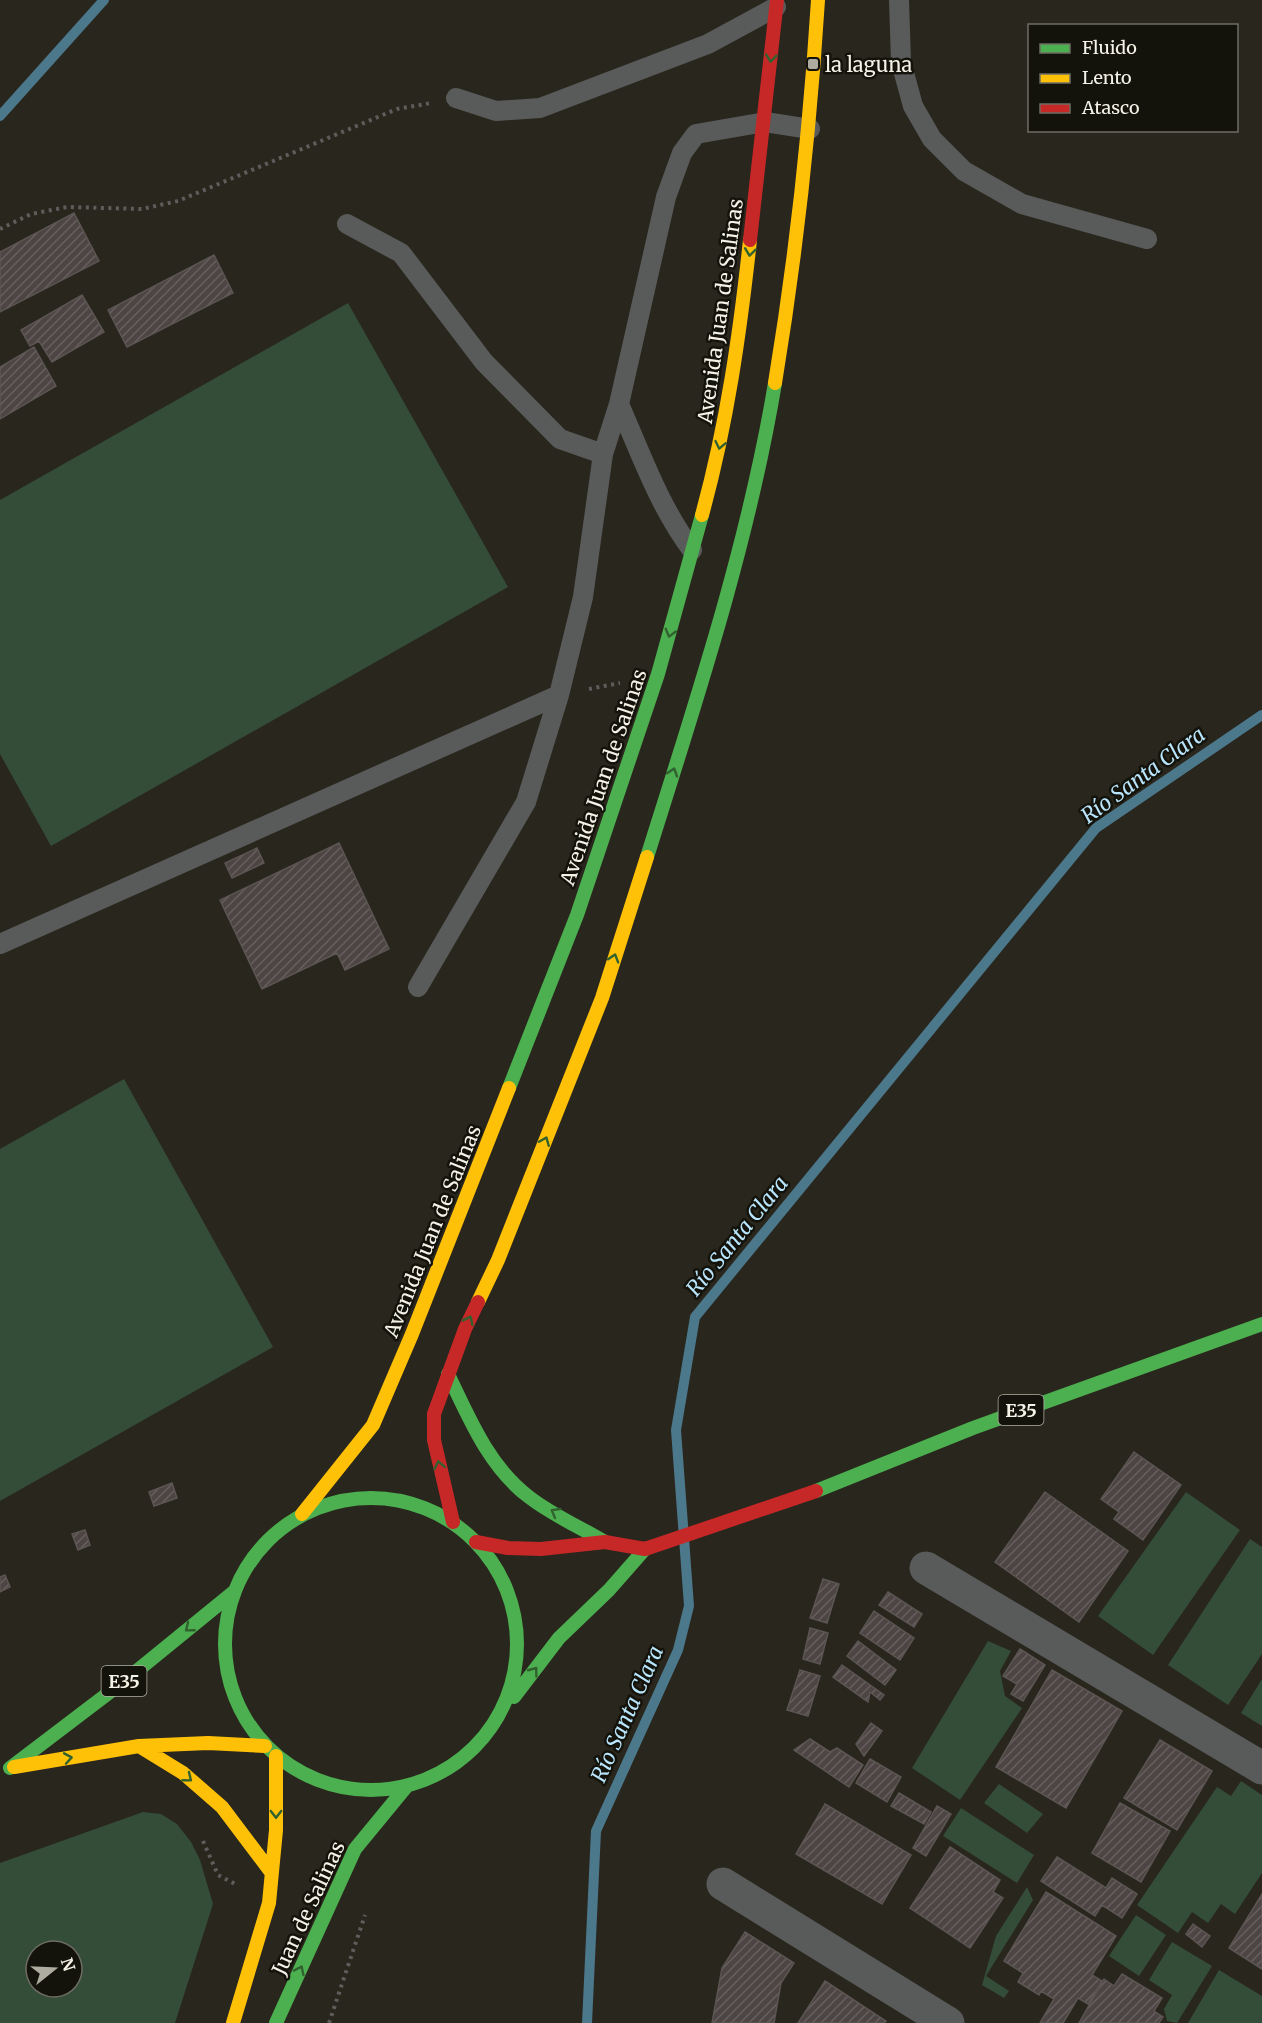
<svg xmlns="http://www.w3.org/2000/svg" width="1262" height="2023" viewBox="0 0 1262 2023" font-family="Merriweather,serif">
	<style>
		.grass { fill: #344d38; fill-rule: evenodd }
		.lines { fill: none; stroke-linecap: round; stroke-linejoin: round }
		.stream { stroke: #4c788b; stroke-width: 10 }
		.building { fill: url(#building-hatch); stroke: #5b5553; stroke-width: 1.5 }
		.path { stroke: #5d5e5c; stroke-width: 4; stroke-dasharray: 3 4.5; stroke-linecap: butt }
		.lane { stroke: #595b5a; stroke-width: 20 }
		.street { stroke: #595b5a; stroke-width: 33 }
		.fast { stroke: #4caf50; stroke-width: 14 }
		.slow { stroke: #ffc107; stroke-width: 14 }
		.jam { stroke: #c62828; stroke-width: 14 }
		.oneway { stroke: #30612e }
		.poi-dot { fill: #aeaba0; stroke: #14130b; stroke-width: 2 }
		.labels { text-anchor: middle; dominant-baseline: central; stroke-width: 5; stroke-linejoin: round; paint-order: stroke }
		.shield { fill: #14130b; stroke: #b2b0a5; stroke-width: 1.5 }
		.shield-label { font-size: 18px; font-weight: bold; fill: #f5f3e7 }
		.poi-label { font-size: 20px; fill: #f5f3e7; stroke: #14130b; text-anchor: start }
		.street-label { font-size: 20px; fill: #f5f3e7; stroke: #14130b }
		.water-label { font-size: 21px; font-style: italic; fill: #b9e6fc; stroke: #14130b }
	</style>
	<defs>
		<pattern id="building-hatch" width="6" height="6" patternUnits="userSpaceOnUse" patternTransform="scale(1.5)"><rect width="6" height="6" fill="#4d4444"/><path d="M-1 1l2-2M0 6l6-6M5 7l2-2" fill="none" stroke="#675f5f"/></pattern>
	</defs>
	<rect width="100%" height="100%" fill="#29261d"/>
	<path class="grass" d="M 348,303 L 508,587 L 51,846 L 0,754 L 0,500 Z
		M 124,1079 L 273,1347 L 0,1501 L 0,1149 Z
		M 1186,1492 L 1240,1530 L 1153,1655 L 1098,1616 Z
		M 1250,1539 L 1262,1547 L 1262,1654 L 1228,1705 L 1168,1665 Z
		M 988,1641 L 1011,1651 L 1000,1671 L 1005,1696 L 1022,1708 L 960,1800 L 912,1768 Z
		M 1262,1679 L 1262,1726 L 1241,1713 Z
		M 1241,1781 L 1262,1795 L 1262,1873 L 1235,1914 L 1221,1904 L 1208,1923 L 1192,1912 L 1178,1933 L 1137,1905 L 1217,1787 L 1231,1796 Z
		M 999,1784 L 1043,1814 L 1027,1833 L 984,1803 Z
		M 961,1808 L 1034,1855 L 1017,1883 L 943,1836 Z
		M 143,1812 L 161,1814 L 177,1824 L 191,1842 L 200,1860 L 213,1904 L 175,2023 L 0,2023 L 0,1863 ZM 36,1951 L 72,1951 L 72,1987 L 36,1987 Z
		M 1027,1887 L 1033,1900 L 986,1976 L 1009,1991 L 1004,1998 L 982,1985 L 996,1936 Z
		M 1136,1915 L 1166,1935 L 1139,1976 L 1109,1956 Z
		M 1172,1942 L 1212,1966 L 1177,2023 L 1167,2021 L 1164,2009 L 1172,1995 L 1149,1980 Z
		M 1219,1970 L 1262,1996 L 1262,2023 L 1188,2023 Z"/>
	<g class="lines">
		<path class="stream" d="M 0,116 L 104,0
			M 587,2023 L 596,1831 L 678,1650 L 689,1606 L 676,1430 L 695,1317 L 1096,828 L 1262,715"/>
	</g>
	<path class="building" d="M 74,213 L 99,261 L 0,312 L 0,252 Z
		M 214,255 L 233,293 L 127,347 L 108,310 Z
		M 82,295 L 104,332 L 52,362 L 39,341 L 30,346 L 21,330 Z
		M 34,347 L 56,386 L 0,419 L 0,367 Z
		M 339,843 L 389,949 L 345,970 L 337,953 L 262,989 L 220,900 Z
		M 257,848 L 264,863 L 232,878 L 225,863 Z
		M 1134,1452 L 1181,1485 L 1143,1540 L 1114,1519 L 1119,1512 L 1101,1499 Z
		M 172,1483 L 177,1498 L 154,1506 L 149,1492 Z
		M 1045,1492 L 1128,1551 L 1079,1622 L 995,1562 Z
		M 85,1530 L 90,1545 L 78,1550 L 72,1534 Z
		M 5,1575 L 10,1587 L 0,1592 L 0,1577 Z
		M 823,1579 L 839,1584 L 827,1623 L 810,1618 Z
		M 888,1592 L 922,1614 L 914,1627 L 879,1605 Z
		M 874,1611 L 914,1638 L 900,1660 L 860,1633 Z
		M 810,1628 L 828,1633 L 820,1664 L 803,1659 Z
		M 858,1641 L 896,1670 L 885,1685 L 847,1656 Z
		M 1020,1649 L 1045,1665 L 1023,1701 L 1011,1694 L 1017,1684 L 1003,1676 Z
		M 842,1665 L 884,1695 L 880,1700 L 870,1692 L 868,1702 L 833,1677 Z
		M 800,1670 L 820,1676 L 808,1716 L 787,1710 Z
		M 1052,1670 L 1122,1711 L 1066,1808 L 996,1767 Z
		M 871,1723 L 882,1731 L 864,1756 L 856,1744 Z
		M 810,1739 L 830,1752 L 837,1748 L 863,1765 L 849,1787 L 794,1750 Z
		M 1160,1740 L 1212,1771 L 1177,1830 L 1124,1798 Z
		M 870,1759 L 901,1777 L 887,1802 L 856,1783 Z
		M 899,1793 L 931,1812 L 924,1824 L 891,1806 Z
		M 1120,1803 L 1170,1831 L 1141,1882 L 1092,1853 Z
		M 825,1804 L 911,1855 L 882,1904 L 796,1854 Z
		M 937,1806 L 951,1814 L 926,1856 L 913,1848 Z
		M 950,1847 L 1000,1880 L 993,1892 L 1003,1898 L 970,1948 L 910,1908 Z
		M 1057,1857 L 1106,1888 L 1112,1878 L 1137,1894 L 1122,1918 L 1102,1905 L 1095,1916 L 1041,1881 Z
		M 1046,1892 L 1116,1936 L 1092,1975 L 1102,1981 L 1088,2004 L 1078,1998 L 1063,2023 L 1040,2023 L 1054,1999 L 1041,1991 L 1039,1995 L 1018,1982 L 1023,1973 L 1004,1961 Z
		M 1262,1894 L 1262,1969 L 1229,1948 Z
		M 1193,1924 L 1210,1936 L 1202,1947 L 1186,1934 Z
		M 745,1932 L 794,1963 L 781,1983 L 774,2023 L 712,2023 L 722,1968 Z
		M 1122,1974 L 1162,1998 L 1154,2011 L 1163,2017 L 1159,2023 L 1079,2023 L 1104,1979 L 1114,1986 Z
		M 825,1981 L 886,2021 L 884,2023 L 798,2023 Z"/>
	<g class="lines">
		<path class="path" d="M 0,229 L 31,214 L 67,207 L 142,209 L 178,201 L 397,109 L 431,103
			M 589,689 L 620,683
			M 203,1841 L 218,1875 L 237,1885
			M 329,2023 L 365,1915"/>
		<path class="lane" d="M 899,0 L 901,62 L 913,106 L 932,139 L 964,171 L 1022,204 L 1147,239
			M 456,98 L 496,111 L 540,108 L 708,44 L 776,7
			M 347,224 L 401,253 L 484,362 L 560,439 L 603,454
			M 619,404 C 641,454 659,506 692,550
			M 0,944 L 559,695
			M 418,987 L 526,802 L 559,695 L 583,597 L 603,454 L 619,404 L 666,197 L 682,153 L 696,134 L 765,122 L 810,129"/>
		<path class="street" d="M 926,1568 L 1262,1768
			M 723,1884 L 948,2023"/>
		<path class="fast" d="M 647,857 C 696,701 748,545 775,383
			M 509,1088 L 577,915 L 658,674 L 702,515
			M 448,1374 C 469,1418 489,1467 529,1497 C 552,1515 580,1527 605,1542
			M 816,1491 L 973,1428 L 1262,1324
			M225 1644a146 146 0 1 1 292 0a146 146 0 1 1-292 0Z
			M 514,1697 L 559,1638 L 609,1590 L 645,1549
			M 10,1768 L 127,1679 L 235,1591
			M 276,2023 L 355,1849 L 406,1787"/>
		<path class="slow" d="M 775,383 C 796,256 810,129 818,0
			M 702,515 C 727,424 740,333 750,240
			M 478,1302 L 498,1260 L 602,998 L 647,857
			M 302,1514 L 373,1425 L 412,1334 L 509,1088
			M 139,1746 L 183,1773 L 222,1807 L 271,1872
			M 14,1767 L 139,1746 L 208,1743 L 265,1746
			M 233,2023 L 269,1903 L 276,1830 L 276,1756"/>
		<path class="jam" d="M 750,240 L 777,0
			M 453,1522 L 434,1440 L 434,1414 L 465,1329 L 478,1302
			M 476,1542 L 508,1548 L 541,1549 L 605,1542 L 645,1549 L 816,1491"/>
	</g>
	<defs><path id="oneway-chevron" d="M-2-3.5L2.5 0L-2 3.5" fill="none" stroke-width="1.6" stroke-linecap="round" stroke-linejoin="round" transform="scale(1.5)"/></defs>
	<g class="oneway">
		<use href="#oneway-chevron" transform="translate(771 58) rotate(96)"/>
		<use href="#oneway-chevron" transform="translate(750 252) rotate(97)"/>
		<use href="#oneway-chevron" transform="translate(720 445) rotate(102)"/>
		<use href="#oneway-chevron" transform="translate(670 633) rotate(105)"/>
		<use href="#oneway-chevron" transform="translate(673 772) rotate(-72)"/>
		<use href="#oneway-chevron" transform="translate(614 958) rotate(-73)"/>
		<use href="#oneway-chevron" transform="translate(545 1141) rotate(-68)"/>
		<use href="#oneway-chevron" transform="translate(469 1320) rotate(-64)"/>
		<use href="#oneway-chevron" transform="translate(439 1465) rotate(-101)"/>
		<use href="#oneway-chevron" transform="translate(555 1512) rotate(-150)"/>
		<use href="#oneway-chevron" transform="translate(189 1628) rotate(141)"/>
		<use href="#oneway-chevron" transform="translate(534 1671) rotate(-53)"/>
		<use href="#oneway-chevron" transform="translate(68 1758) rotate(-10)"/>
		<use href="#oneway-chevron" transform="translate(188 1778) rotate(39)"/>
		<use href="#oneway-chevron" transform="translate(276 1814) rotate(90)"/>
		<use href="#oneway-chevron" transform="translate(300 1970) rotate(-65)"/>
	</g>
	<rect class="poi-dot" x="807" y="58" width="12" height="12" rx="3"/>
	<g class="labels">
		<g class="shield">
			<rect x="998.5" y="1395" width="45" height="30" rx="4.5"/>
			<rect x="101.5" y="1666" width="45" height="30" rx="4.5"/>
		</g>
		<g class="shield-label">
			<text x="1021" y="1410">E35</text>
			<text x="124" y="1681">E35</text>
		</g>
		<g class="poi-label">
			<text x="825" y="64">la laguna</text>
		</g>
		<g class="street-label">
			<text transform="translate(720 311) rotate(-82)">Avenida Juan de Salinas</text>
			<text transform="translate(603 777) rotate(-71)">Avenida Juan de Salinas</text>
			<text transform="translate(432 1231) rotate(-68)">Avenida Juan de Salinas</text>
			<text transform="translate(308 1908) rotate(-65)">Juan de Salinas</text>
		</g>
		<g class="water-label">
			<text transform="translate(1143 775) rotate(-36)">Río Santa Clara</text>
			<text transform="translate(737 1236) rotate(-51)">Río Santa Clara</text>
			<text transform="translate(627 1714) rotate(-66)">Río Santa Clara</text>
		</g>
	</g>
	<rect x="1028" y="24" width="210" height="108" fill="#14130b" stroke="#6e6d63" stroke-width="1.5"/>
	<rect x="1040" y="44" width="30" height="9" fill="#4caf50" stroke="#6e6d63" stroke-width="1.5"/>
	<text x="1082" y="54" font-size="18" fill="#f5f3e7">Fluido</text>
	<rect x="1040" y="74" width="30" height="9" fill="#ffc107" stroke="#6e6d63" stroke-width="1.5"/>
	<text x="1082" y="84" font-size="18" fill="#f5f3e7">Lento</text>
	<rect x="1040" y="104" width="30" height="9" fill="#c62828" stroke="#6e6d63" stroke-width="1.5"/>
	<text x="1082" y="114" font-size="18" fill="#f5f3e7">Atasco</text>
	<g transform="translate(54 1969) rotate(72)"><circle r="28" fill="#14130b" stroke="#6e6d63" stroke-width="1.5"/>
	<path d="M0-4.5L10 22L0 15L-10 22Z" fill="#aeaba0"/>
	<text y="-9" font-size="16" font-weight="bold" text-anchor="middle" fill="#f5f3e7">N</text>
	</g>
</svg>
